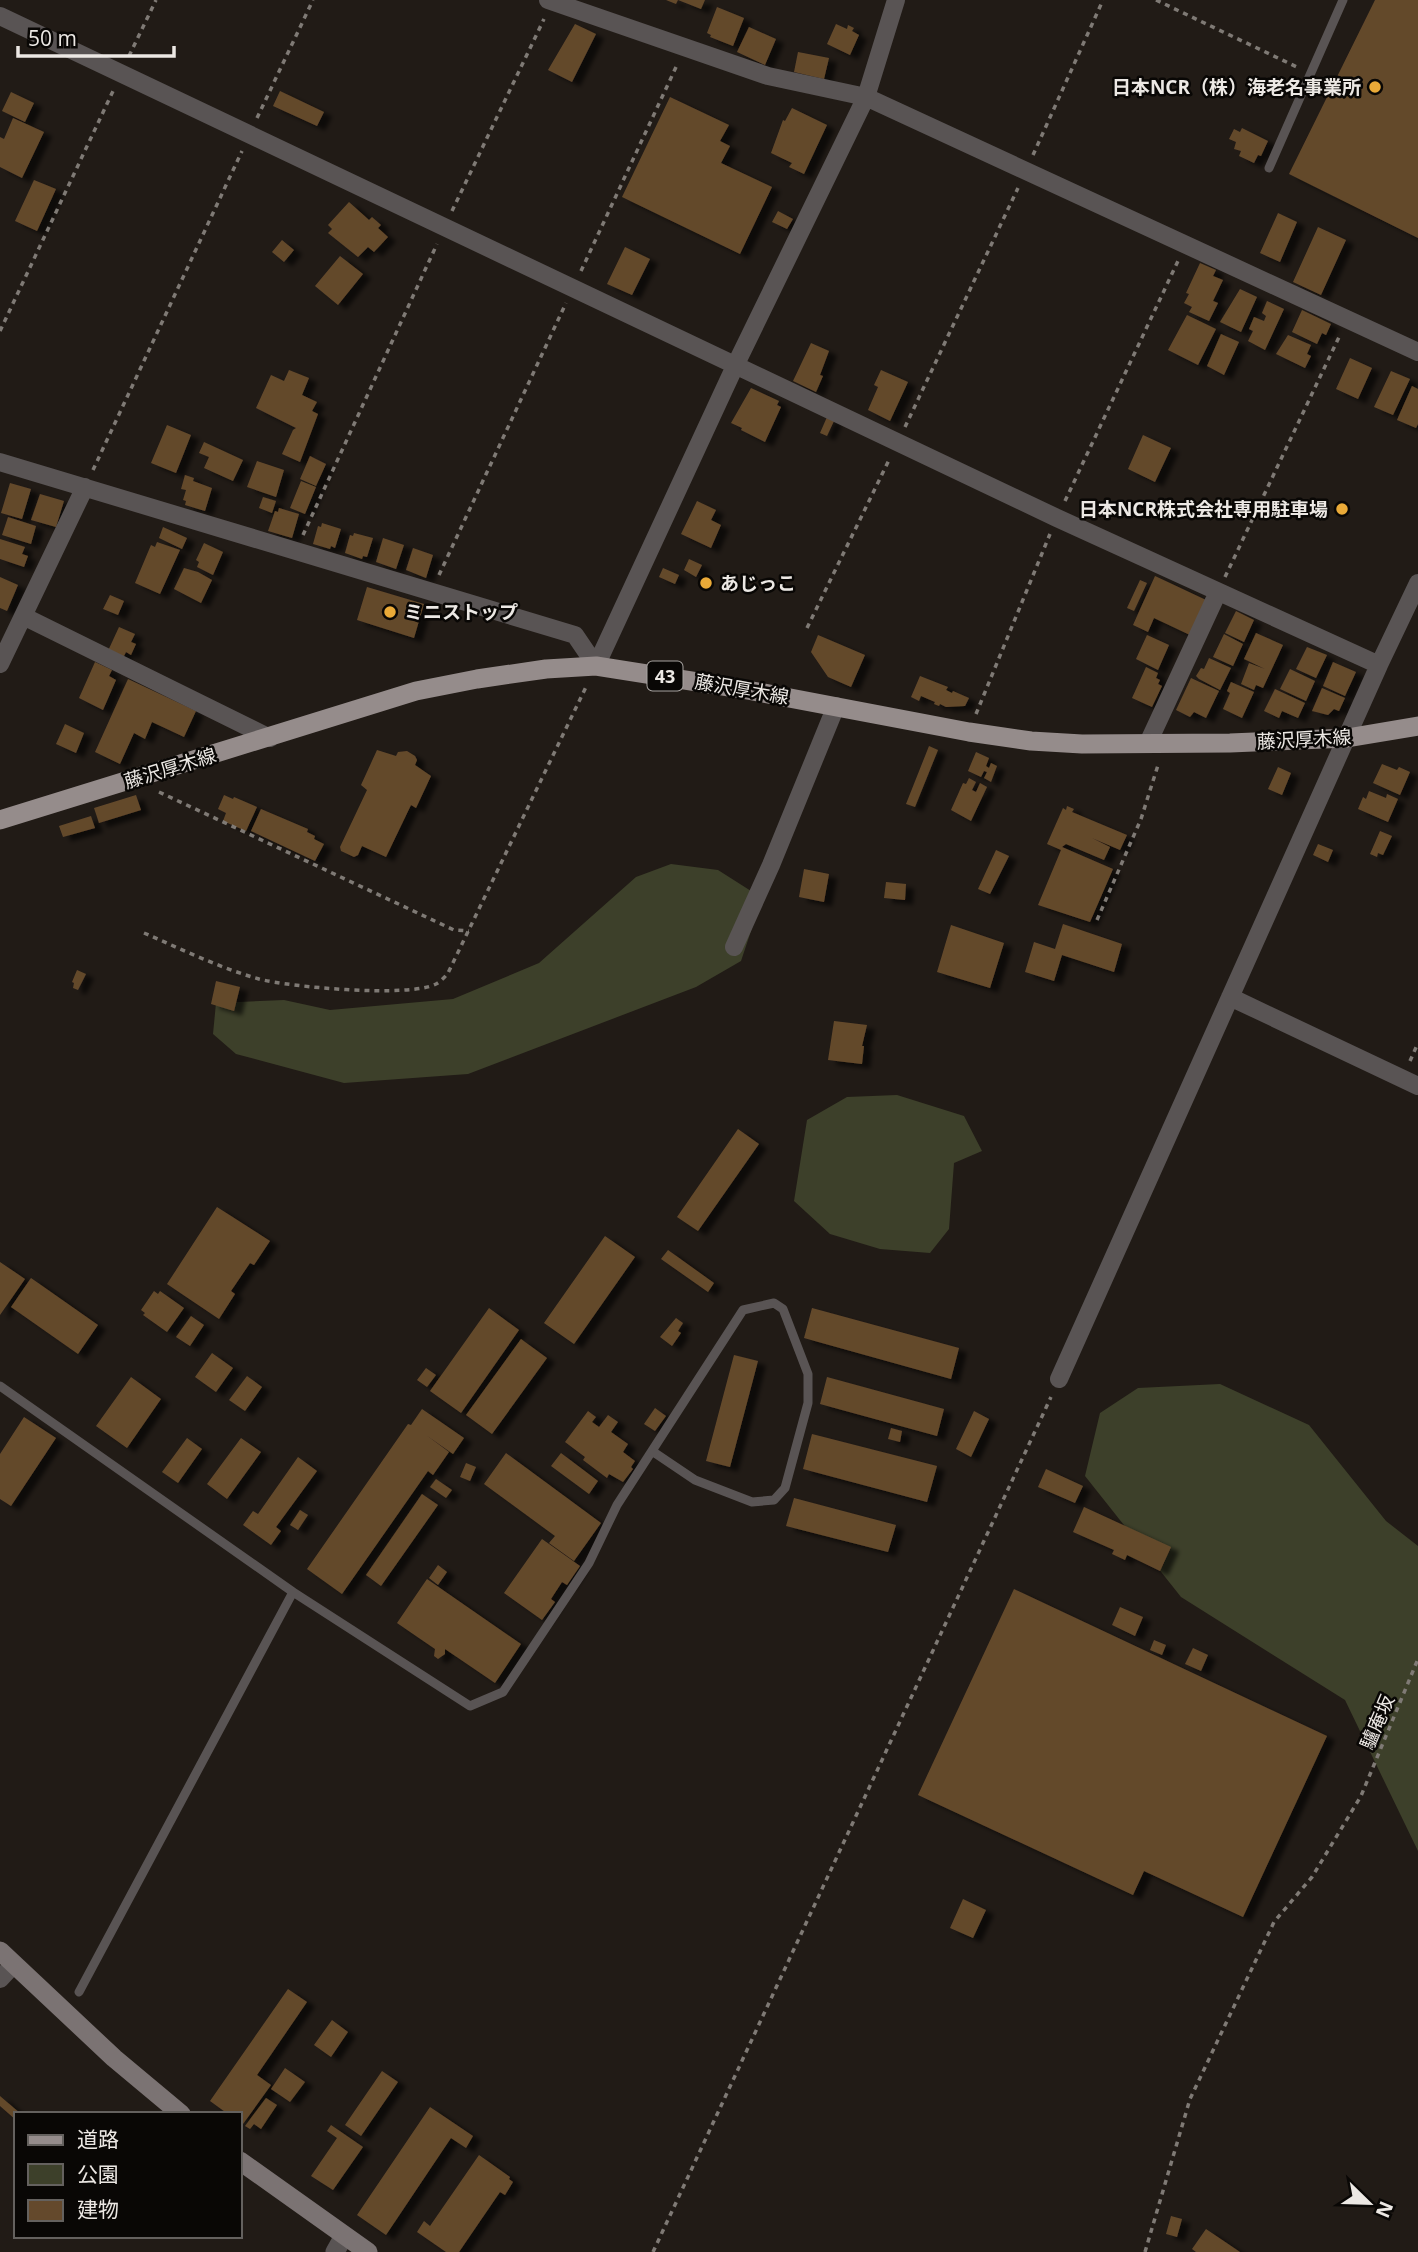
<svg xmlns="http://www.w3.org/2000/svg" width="1418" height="2252" viewBox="0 0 1418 2252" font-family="'Open Sans','Noto Sans JP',sans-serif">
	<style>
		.green { fill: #3d402a }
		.building { fill: #64492c; filter: url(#shadow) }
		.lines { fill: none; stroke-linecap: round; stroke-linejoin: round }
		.path { stroke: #7f7a75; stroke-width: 3.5; stroke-dasharray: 5 5; stroke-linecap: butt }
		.service { stroke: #595454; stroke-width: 9 }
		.minor { stroke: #595454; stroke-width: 18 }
		.tertiary { stroke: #595454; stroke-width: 19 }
		.secondary { stroke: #7b7373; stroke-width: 19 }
		.primary { stroke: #958c8b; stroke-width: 19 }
		.poi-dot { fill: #eaaa38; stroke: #090705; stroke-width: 2.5 }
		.labels { text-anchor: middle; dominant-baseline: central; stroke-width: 5; stroke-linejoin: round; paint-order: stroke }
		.shield { fill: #090705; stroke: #a8a4a1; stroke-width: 2 }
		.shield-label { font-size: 18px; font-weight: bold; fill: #ece8e4 }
		.poi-label { font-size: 19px; font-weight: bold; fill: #ece8e4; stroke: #090705; text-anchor: end }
		.street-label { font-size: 19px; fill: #ece8e4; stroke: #090705 }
	</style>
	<defs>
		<filter id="shadow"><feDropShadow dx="8" dy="4.5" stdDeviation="2" flood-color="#0009"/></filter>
	</defs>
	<rect width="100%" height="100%" fill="#211b16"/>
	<path class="green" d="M 671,864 L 718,870 L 762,898 L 741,961 L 696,987 L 468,1074 L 344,1083 L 236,1054 L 213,1034 L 216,1003 L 284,1000 L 330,1010 L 453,999 L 539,963 L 636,877 Z
		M 897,1095 L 964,1116 L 982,1151 L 954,1163 L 949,1229 L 930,1253 L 880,1249 L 830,1234 L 794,1201 L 807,1120 L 847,1097 Z
		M 1220,1384 L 1309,1425 L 1386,1521 L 1418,1546 L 1418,1851 L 1345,1700 L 1181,1597 L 1085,1476 L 1100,1413 L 1138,1388 Z"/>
	<path class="building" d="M 666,0 L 705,0 L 701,9 L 678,0 L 676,4 Z
		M 1375,0 L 1418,0 L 1418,238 L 1289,174 Z
		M 717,7 L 744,18 L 733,46 L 710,37 L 711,35 L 707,33 Z
		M 575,24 L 596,34 L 572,82 L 548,70 Z
		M 836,24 L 847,29 L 848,25 L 854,28 L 852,31 L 859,35 L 850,55 L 827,44 Z
		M 749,27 L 776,39 L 765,65 L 737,52 Z
		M 798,52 L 829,58 L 824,79 L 794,72 Z
		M 280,91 L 324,112 L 317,126 L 273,106 Z
		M 11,92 L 34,103 L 25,122 L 2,111 Z
		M 670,97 L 729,125 L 720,141 L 730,146 L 721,163 L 772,187 L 740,254 L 622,197 Z
		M 792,108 L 827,125 L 804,174 L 789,167 L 792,163 L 771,153 L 783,120 L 785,121 Z
		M 13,118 L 44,132 L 22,178 L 0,167 L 0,137 L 4,139 Z
		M 1242,128 L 1268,141 L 1261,156 L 1258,155 L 1254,163 L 1239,156 L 1241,151 L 1234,149 L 1236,142 L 1229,139 L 1234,129 L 1240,132 Z
		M 34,180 L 56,189 L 37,231 L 15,221 Z
		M 349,202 L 369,220 L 372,217 L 381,225 L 378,228 L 388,237 L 374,252 L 368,247 L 358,257 L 328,233 L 332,229 L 328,225 Z
		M 778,211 L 793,219 L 787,229 L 772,222 Z
		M 1278,213 L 1297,222 L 1280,262 L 1260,253 Z
		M 1318,227 L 1346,240 L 1321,295 L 1293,282 Z
		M 282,240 L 294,250 L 284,262 L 272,252 Z
		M 625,247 L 650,259 L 632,295 L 607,284 Z
		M 340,256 L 363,274 L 338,305 L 315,286 Z
		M 1200,263 L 1216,270 L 1213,276 L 1223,280 L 1213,301 L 1218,303 L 1209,321 L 1189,312 L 1192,307 L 1184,303 L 1189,294 L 1186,293 Z
		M 1240,289 L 1257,297 L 1241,332 L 1220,322 Z
		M 1267,301 L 1284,309 L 1265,350 L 1248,341 L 1253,331 L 1249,329 L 1254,317 L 1264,321 L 1266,316 L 1262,313 Z
		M 1302,310 L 1331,324 L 1326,335 L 1322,333 L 1317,344 L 1292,332 Z
		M 1187,315 L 1216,329 L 1198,365 L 1168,350 Z
		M 1221,334 L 1239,342 L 1224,375 L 1207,366 Z
		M 1288,335 L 1311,345 L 1307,354 L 1311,356 L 1305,368 L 1276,354 Z
		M 811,343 L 829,351 L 820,375 L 823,376 L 816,392 L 793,381 Z
		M 1350,358 L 1372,368 L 1358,399 L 1336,389 Z
		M 289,370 L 309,378 L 302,395 L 317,402 L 312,411 L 318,414 L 300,462 L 282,454 L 293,430 L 296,428 L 256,408 L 271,375 L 284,381 Z
		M 881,370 L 908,382 L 890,421 L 868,410 L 878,387 L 874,385 Z
		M 1391,371 L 1410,379 L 1393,415 L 1374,407 Z
		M 1412,386 L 1418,389 L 1418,424 L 1416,428 L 1397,420 Z
		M 751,388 L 779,401 L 777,405 L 781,407 L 765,442 L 741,430 L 742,428 L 731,423 Z
		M 827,417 L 834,421 L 827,436 L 820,433 Z
		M 167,425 L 191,435 L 176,473 L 151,463 Z
		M 1143,435 L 1171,448 L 1155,482 L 1128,469 Z
		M 204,442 L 243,460 L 233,481 L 204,468 L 209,457 L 199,453 Z
		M 310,456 L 326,464 L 316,486 L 300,479 Z
		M 257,461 L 284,470 L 276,497 L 247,487 Z
		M 185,475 L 194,478 L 193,481 L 212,488 L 205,511 L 185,505 L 186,501 L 183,500 L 186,490 L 181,489 Z
		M 301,481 L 316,487 L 305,514 L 290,508 Z
		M 10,483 L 31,489 L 22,519 L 1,513 Z
		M 40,494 L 64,501 L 56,527 L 31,520 Z
		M 263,497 L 276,501 L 272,513 L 259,508 Z
		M 697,501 L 716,510 L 711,520 L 721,525 L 711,548 L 681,534 Z
		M 279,508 L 299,514 L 292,538 L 268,531 L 275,511 L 278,512 Z
		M 8,517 L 36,526 L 31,544 L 2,535 Z
		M 322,523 L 341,529 L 335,548 L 331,546 L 330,549 L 313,544 L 318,526 L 321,527 Z
		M 163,527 L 187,538 L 182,549 L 159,538 Z
		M 354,533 L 373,538 L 367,557 L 363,556 L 362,559 L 345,553 L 350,535 L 353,536 Z
		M 383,538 L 404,545 L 396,569 L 376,562 Z
		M 0,539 L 25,547 L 22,554 L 28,556 L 24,567 L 0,559 Z
		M 157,542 L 180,550 L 160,594 L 135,583 L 151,545 L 155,547 Z
		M 204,543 L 223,552 L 213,575 L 197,567 L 199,562 L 196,560 Z
		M 413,548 L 433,555 L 426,578 L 406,570 Z
		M 689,559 L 702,565 L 696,577 L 684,570 Z
		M 184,568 L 198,572 L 212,580 L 201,603 L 174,589 Z
		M 663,568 L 679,575 L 675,584 L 659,577 Z
		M 1155,576 L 1206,600 L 1192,636 L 1154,618 L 1148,632 L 1133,625 Z
		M 0,577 L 18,585 L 7,611 L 0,608 Z
		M 1140,580 L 1147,583 L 1134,611 L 1127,608 Z
		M 367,587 L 424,604 L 414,638 L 357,620 Z
		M 110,595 L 124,601 L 118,615 L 103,609 Z
		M 1236,611 L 1254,620 L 1244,642 L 1225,633 Z
		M 119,627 L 135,634 L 131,642 L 136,644 L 131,655 L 126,652 L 122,660 L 107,653 Z
		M 1256,633 L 1283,645 L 1263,688 L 1256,685 L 1254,690 L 1241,684 L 1249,663 L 1265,669 L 1244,659 Z
		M 1224,634 L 1243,644 L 1233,666 L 1213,657 Z
		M 818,635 L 865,655 L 851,687 L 828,677 L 811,652 Z
		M 1147,635 L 1169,645 L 1158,670 L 1136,659 Z
		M 1307,647 L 1327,655 L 1316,678 L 1296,669 Z
		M 1209,658 L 1231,668 L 1220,690 L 1199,679 L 1196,676 L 1201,668 L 1204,669 Z
		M 95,662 L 112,670 L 109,676 L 116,680 L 103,710 L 79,698 Z
		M 1333,662 L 1356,672 L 1345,696 L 1323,686 Z
		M 1146,667 L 1158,673 L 1156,678 L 1160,680 L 1158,684 L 1162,686 L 1152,707 L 1132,698 Z
		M 1290,669 L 1315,681 L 1306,701 L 1280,689 Z
		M 920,676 L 948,687 L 946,690 L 952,693 L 953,691 L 969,698 L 965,706 L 946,707 L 940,704 L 939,706 L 934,704 L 935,702 L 921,696 L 919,701 L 911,697 Z
		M 1191,678 L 1219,691 L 1206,718 L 1194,712 L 1190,717 L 1176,710 Z
		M 128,679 L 196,711 L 184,737 L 152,722 L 145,739 L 134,733 L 120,764 L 95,752 Z
		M 1231,682 L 1254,692 L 1242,718 L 1223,709 L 1230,693 L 1227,691 Z
		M 1322,688 L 1345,698 L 1339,711 L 1334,709 L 1328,715 L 1312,711 Z
		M 1275,689 L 1305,703 L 1298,718 L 1282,711 L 1279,718 L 1264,711 Z
		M 65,724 L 84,733 L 76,753 L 56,744 Z
		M 929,746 L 938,750 L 915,807 L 906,804 Z
		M 377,750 L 396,756 L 398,752 L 407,751 L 415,756 L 417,760 L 415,765 L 431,776 L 416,808 L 411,805 L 386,857 L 362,846 L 358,855 L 354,857 L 341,851 L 340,847 L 367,790 L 361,785 Z
		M 976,752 L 989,758 L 986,766 L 989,768 L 991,763 L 997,766 L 991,782 L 984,778 L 987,772 L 984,771 L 981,777 L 968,771 Z
		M 1382,764 L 1397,770 L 1399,767 L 1410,772 L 1400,795 L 1373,783 Z
		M 1278,767 L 1291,773 L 1282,795 L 1268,789 Z
		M 969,778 L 976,782 L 972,790 L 976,792 L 980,783 L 987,787 L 971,821 L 951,810 L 963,783 L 966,784 Z
		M 1369,791 L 1386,798 L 1387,794 L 1398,799 L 1388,822 L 1358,809 L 1363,797 L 1366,799 Z
		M 136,795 L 141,810 L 99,823 L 94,808 Z
		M 224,795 L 233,799 L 234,797 L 257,807 L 246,831 L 223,821 L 226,813 L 218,809 Z
		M 1067,806 L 1074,809 L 1072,812 L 1127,835 L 1120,850 L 1092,838 L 1110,847 L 1104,860 L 1066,844 L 1062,847 L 1113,869 L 1090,922 L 1038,905 L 1061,850 L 1047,844 L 1063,808 L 1066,810 Z
		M 261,809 L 308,829 L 307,832 L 315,836 L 314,839 L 324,844 L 315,861 L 251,831 Z
		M 91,816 L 95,828 L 63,837 L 59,826 Z
		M 1380,831 L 1392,836 L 1383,855 L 1378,853 L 1377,857 L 1370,854 Z
		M 1318,844 L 1333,850 L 1328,862 L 1313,855 Z
		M 996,850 L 1009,856 L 990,894 L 978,889 Z
		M 804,869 L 829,874 L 824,902 L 799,897 Z
		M 886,882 L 906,884 L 905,900 L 884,898 Z
		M 1063,924 L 1122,944 L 1114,972 L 1062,955 L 1054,981 L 1025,972 L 1034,942 L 1055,949 Z
		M 951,925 L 1004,943 L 990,988 L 937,972 Z
		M 77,970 L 86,974 L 78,990 L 73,988 L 74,983 L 72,982 Z
		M 216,981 L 240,987 L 234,1011 L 211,1004 Z
		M 834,1021 L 867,1025 L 862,1046 L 864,1046 L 862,1064 L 828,1060 Z
		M 738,1129 L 759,1144 L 698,1231 L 677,1217 Z
		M 217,1207 L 270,1241 L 254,1265 L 250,1263 L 231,1291 L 235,1294 L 219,1319 L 167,1284 Z
		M 605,1236 L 635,1257 L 574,1344 L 544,1323 Z
		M 668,1250 L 714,1283 L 708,1292 L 661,1259 Z
		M 0,1262 L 25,1279 L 0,1315 Z
		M 31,1278 L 98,1325 L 78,1354 L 11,1307 Z
		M 154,1291 L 158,1294 L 160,1291 L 184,1308 L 167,1332 L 143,1315 L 145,1313 L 141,1310 Z
		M 489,1308 L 519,1330 L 461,1413 L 430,1391 Z
		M 812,1308 L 959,1348 L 951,1379 L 804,1338 Z
		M 191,1316 L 204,1325 L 190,1346 L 176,1337 Z
		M 676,1318 L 683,1323 L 678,1331 L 681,1333 L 672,1346 L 660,1337 Z
		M 521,1339 L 547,1358 L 492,1434 L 466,1415 Z
		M 212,1353 L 233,1368 L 216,1392 L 195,1377 Z
		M 734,1355 L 758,1361 L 730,1467 L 706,1461 Z
		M 426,1368 L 436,1375 L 427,1387 L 417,1380 Z
		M 247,1376 L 262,1387 L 245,1411 L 229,1400 Z
		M 131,1377 L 161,1399 L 127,1448 L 96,1426 Z
		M 827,1377 L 944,1409 L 937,1436 L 820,1404 Z
		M 655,1408 L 666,1416 L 655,1431 L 644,1424 Z
		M 422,1409 L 464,1438 L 453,1454 L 426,1435 L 449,1452 L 433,1475 L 428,1471 L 342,1594 L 307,1569 L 408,1424 L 411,1425 Z
		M 588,1411 L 596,1417 L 592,1422 L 599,1427 L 608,1415 L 618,1422 L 611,1432 L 628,1444 L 623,1452 L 635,1461 L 631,1467 L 633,1469 L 623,1482 L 609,1474 L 607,1478 L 583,1460 L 585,1457 L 565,1442 Z
		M 974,1411 L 989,1419 L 971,1457 L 956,1449 Z
		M 24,1417 L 56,1438 L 11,1506 L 0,1499 L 0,1454 Z
		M 891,1428 L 902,1431 L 900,1442 L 888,1439 Z
		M 812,1434 L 937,1466 L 927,1502 L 803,1469 Z
		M 187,1438 L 202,1449 L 178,1483 L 162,1472 Z
		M 241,1438 L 261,1452 L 227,1499 L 207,1484 Z
		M 506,1453 L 601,1523 L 574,1561 L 549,1543 L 555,1536 L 484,1484 Z
		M 561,1453 L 598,1481 L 589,1494 L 551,1466 Z
		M 298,1457 L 317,1471 L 276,1527 L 281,1531 L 271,1545 L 243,1525 L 253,1511 L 258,1514 Z
		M 466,1463 L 476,1467 L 470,1481 L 460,1477 Z
		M 1046,1469 L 1083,1486 L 1075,1503 L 1038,1487 Z
		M 436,1479 L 452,1490 L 446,1498 L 430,1487 Z
		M 422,1494 L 438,1505 L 381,1586 L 366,1575 Z
		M 794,1498 L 896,1525 L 888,1552 L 786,1526 Z
		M 1084,1507 L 1171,1547 L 1160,1571 L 1127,1555 L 1125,1560 L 1112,1554 L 1114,1550 L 1073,1532 Z
		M 300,1510 L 308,1515 L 298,1530 L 290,1525 Z
		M 542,1539 L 580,1566 L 567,1585 L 562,1582 L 551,1599 L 555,1602 L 542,1620 L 504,1593 Z
		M 438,1565 L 447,1572 L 438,1585 L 429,1578 Z
		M 427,1579 L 521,1644 L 495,1683 L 445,1649 L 445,1654 L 438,1659 L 434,1656 L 435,1649 L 397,1623 Z
		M 1014,1589 L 1327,1736 L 1243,1917 L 1144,1871 L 1133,1895 L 918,1795 Z
		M 1120,1607 L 1143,1617 L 1135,1636 L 1112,1625 Z
		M 1154,1640 L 1166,1645 L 1162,1655 L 1150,1650 Z
		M 1193,1648 L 1208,1655 L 1201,1671 L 1185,1664 Z
		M 963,1899 L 986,1910 L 973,1938 L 950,1928 Z
		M 288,1989 L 307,2002 L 257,2075 L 271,2085 L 243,2124 L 240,2122 L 240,2114 L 228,2114 L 210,2101 Z
		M 332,2020 L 348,2032 L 331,2057 L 314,2045 Z
		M 285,2068 L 305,2082 L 290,2102 L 271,2089 Z
		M 382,2071 L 398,2082 L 361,2136 L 345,2125 Z
		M 0,2096 L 21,2114 L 16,2114 L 16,2120 L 0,2106 Z
		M 266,2098 L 277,2105 L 261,2129 L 254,2124 L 250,2129 L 245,2126 Z
		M 430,2107 L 473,2136 L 466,2148 L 451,2138 L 386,2235 L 357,2215 Z
		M 331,2125 L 363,2147 L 333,2190 L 311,2176 L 337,2138 L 327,2131 Z
		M 479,2155 L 510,2177 L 509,2179 L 513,2182 L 505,2195 L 500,2192 L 459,2252 L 446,2252 L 417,2232 L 424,2221 L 430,2226 Z
		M 1171,2216 L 1182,2219 L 1177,2237 L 1166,2234 Z
		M 1206,2229 L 1240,2252 L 1196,2252 L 1192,2249 Z"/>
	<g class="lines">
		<path class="path" d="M 1156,0 L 1299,68
			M 129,56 L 156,0
			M 257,118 L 313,0
			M 1033,155 L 1103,0
			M 452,211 L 544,19
			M 581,271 L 677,65
			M 0,331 L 114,89
			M 905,427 L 1018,188
			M 93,470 L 242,151
			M 1065,501 L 1178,261
			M 303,535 L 437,244
			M 439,575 L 566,303
			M 1225,577 L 1339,337
			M 807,628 L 889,460
			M 976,714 L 1050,534
			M 159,792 L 454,930 L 469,931
			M 1097,920 L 1141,819 L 1159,762
			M 144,933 C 181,949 220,968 259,979 C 289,987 410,998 436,984 C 440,982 445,977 448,973 L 586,687
			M 1410,1061 L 1418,1043
			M 653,2252 L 1051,1397
			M 1145,2252 L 1190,2099 L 1274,1922 L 1312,1877 L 1361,1796 L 1418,1659"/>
		<path class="service" d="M 1269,168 L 1343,0
			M 0,1386 L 293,1592
			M 79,1992 L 293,1592 L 470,1706 L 503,1692 L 589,1563 L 617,1505 L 743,1310 L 774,1303 L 783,1309 L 808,1374 L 808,1403 L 785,1488 L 774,1500 L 752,1502 L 695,1480 L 652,1451"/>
		<path class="minor" d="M 548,0 L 768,76 L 866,97 L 1418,352
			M 0,16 L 1057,518 L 1379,665
			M 0,462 L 575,635 L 596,666
			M 23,616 L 270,738
			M 0,664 L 85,487
			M 596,666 L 735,366 L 866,97 L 896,0
			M 1148,743 L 1218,592
			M 734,947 L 771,865 L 836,706
			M 1230,997 L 1418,1086
			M 1059,1379 L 1379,665 L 1418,583
			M 0,1979 L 14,1964"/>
		<path class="tertiary" d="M 335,2252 L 344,2236"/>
		<path class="secondary" d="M 0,1951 L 114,2058 L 181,2114
			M 240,2161 L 368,2252"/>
		<path class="primary" d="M 0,820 L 416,691 L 477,679 L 546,669 L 596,666 L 742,689 L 969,732 L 1031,741 L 1082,744 L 1230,743 L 1347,738 L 1418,726"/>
	</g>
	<g class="poi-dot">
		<circle cx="1375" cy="87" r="7"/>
		<circle cx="1342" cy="509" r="7"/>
		<circle cx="706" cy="583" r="7"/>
		<circle cx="390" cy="612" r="7"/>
	</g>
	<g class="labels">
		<rect class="shield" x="647.5" y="661.5" width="35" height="29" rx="5"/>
		<g class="shield-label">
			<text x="665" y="676">43</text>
		</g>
		<g class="poi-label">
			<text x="1361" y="87">日本NCR（株）海老名事業所</text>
			<text x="1328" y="509">日本NCR株式会社専用駐車場</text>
			<text x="720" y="583" text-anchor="start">あじっこ</text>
			<text x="404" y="612" text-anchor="start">ミニストップ</text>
		</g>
		<g class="street-label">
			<text transform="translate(742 689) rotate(10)">藤沢厚木線</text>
			<text transform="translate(1304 739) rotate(-3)">藤沢厚木線</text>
			<text transform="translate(170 768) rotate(-17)">藤沢厚木線</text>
			<text transform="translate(1377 1722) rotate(-67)">驢庵坂</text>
		</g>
	</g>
	<rect x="14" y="2112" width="228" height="126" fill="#090705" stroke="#64615e" stroke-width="2"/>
	<rect x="28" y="2135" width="35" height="10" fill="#958c8b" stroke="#64615e" stroke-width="2"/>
	<text x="77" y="2147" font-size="21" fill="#ece8e4">道路</text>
	<rect x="28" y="2164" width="35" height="21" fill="#3d402a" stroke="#64615e" stroke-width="2"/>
	<text x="77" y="2182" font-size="21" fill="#ece8e4">公園</text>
	<rect x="28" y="2200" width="35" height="21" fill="#64492c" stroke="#64615e" stroke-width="2"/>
	<text x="77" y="2217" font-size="21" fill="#ece8e4">建物</text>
	<g transform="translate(1369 2203) rotate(113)" stroke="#090705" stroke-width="5" paint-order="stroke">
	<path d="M0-5L12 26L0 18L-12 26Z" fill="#ece8e4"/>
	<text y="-10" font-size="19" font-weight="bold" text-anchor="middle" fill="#ece8e4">N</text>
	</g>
	<path d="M18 46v10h156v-10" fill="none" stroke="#ece8e4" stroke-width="3.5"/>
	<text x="28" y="46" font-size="21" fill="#ece8e4" stroke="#090705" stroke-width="5" paint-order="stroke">50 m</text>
</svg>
